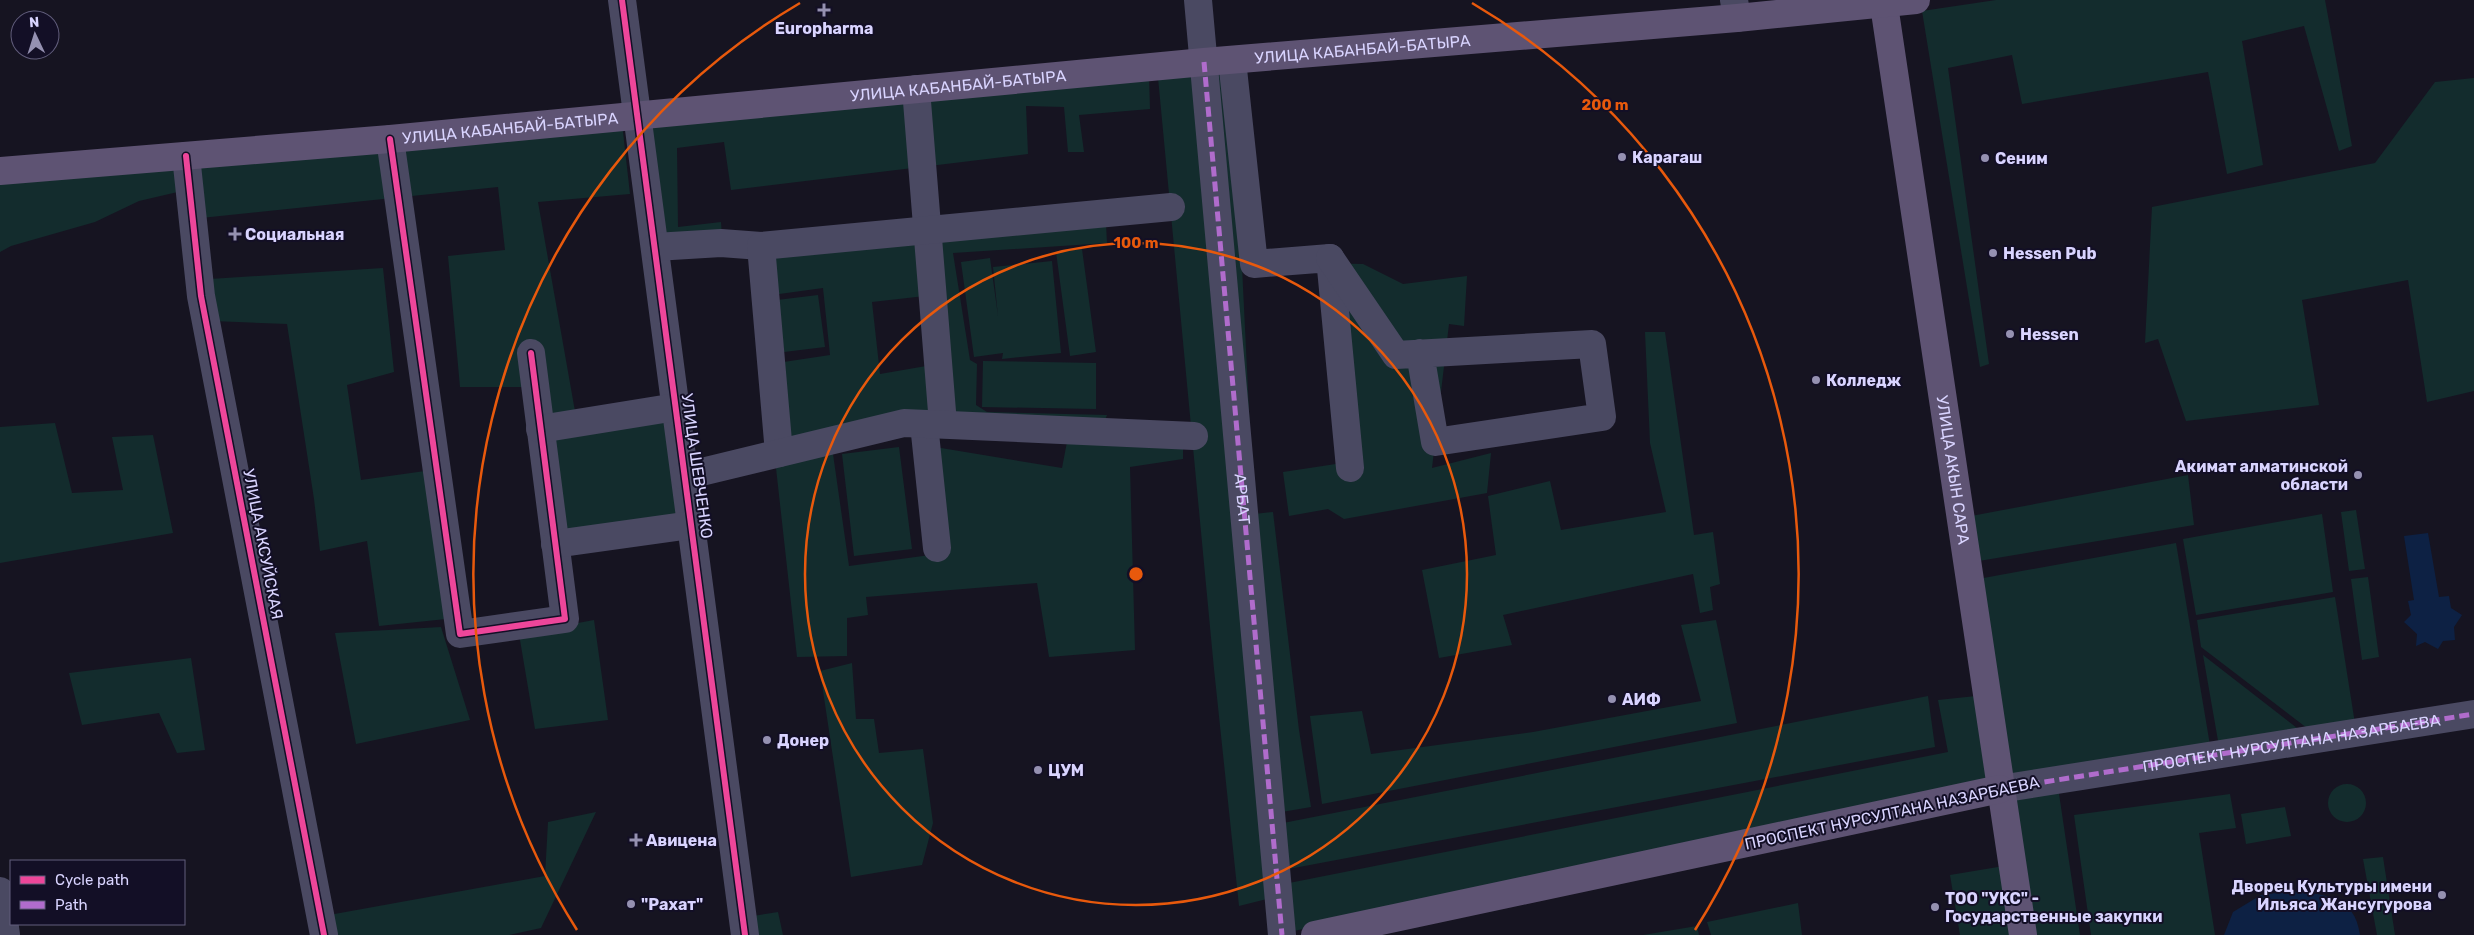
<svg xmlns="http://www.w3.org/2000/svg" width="2474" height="935" viewBox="0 0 2474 935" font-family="Rubik,sans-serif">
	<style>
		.green { fill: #132c2d }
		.water { fill: #0d2144 }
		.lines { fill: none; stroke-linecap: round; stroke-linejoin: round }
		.minor { stroke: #4a4962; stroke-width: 28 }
		.major { stroke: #5e5373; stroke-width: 28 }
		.quiet { stroke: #b06ccc; stroke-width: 5; stroke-dasharray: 10 5; stroke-linecap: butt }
		.cycleway-casing { stroke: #130f26; stroke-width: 9 }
		.cycleway { stroke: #ed469a; stroke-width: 6 }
		.ring { fill: none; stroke: #e8590c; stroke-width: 2.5 }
		.poi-dot { fill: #9591b1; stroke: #130f26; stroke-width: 2 }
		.labels { text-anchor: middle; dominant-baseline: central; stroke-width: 4; stroke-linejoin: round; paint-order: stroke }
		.poi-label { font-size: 16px; font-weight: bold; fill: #d9d4ff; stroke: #130f26; text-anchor: start }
		.street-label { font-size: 16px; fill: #d9d4ff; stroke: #130f26 }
		.centre { fill: #e8590c; stroke: #130f26; stroke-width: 2.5 }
		.ring-label { font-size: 15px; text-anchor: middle; font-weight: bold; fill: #e8590c; stroke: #130f26; stroke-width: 4; stroke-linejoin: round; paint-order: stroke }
	</style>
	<rect width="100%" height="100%" fill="#161421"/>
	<path class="green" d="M 1996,0 L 2325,0 L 2352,146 L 2339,151 L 2304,26 L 2242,41 L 2263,165 L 2227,174 L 2208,72 L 2022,104 L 2012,55 L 1948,68 L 1989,364 L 1980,367 L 1922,11 Z
		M 1232,60 L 1254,514 L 1273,512 L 1299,730 L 1311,807 L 1276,813 L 1278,824 L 1928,696 L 1935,747 L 1278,871 L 1279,896 L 1239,906 L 1214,669 L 1157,67 Z
		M 1149,76 L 1150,109 L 1079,115 L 1084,152 L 1068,152 L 1064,107 L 1026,106 L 1028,154 L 731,190 L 724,142 L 677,148 L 678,227 L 721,222 L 722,236 L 658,238 L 645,120 Z
		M 2474,78 L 2474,391 L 2427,402 L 2408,280 L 2302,300 L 2319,405 L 2186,421 L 2158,339 L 2145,343 L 2152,207 L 2375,163 L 2435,82 Z
		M 622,123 L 630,194 L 538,202 L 576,417 L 548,420 L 526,387 L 460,387 L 448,256 L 505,250 L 498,187 L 201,218 L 192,158 Z
		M 180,170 L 182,191 L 139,201 L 95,222 L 11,246 L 0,252 L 0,180 Z
		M 1106,224 L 1107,243 L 953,253 L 970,360 L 977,364 L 976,405 L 987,412 L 1107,415 L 1103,425 L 948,420 L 935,233 Z
		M 921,236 L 925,296 L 872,302 L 880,374 L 932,365 L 937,420 L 784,444 L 777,363 L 830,355 L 823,288 L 772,295 L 769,252 Z
		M 1082,249 L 1096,352 L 1070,356 L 1056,252 Z
		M 990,258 L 998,316 L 993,267 L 1052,261 L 1061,353 L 1002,359 L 1003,353 L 974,357 L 961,262 Z
		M 1319,263 L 1363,264 L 1403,284 L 1467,276 L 1464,326 L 1449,324 L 1432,468 L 1491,453 L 1487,493 L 1344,519 L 1328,509 L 1289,516 L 1283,472 L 1349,462 Z
		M 383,268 L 394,372 L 347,385 L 361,480 L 425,471 L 446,619 L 379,626 L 367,541 L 320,551 L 314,499 L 287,324 L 213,321 L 210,279 Z
		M 818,295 L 825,347 L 784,352 L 777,300 Z
		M 1645,332 L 1665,332 L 1694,535 L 1713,532 L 1720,584 L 1710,587 L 1713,610 L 1700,613 L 1693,574 L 1503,615 L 1512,645 L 1439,658 L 1422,570 L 1496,555 L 1488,496 L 1550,481 L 1561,530 L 1666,512 L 1650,443 Z
		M 983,361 L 1096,363 L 1096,409 L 982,407 Z
		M 670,414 L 686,523 L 561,539 L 548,431 Z
		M 55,423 L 72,493 L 123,490 L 112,437 L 153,435 L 173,533 L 0,563 L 0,427 Z
		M 1183,441 L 1183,459 L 1130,467 L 1135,650 L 1049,657 L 1037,583 L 866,597 L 868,615 L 847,618 L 847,656 L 797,657 L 776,468 L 832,447 L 849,566 L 945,553 L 935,447 L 1062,468 L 1067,442 Z
		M 899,447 L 912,549 L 854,556 L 842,454 Z
		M 2188,475 L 2194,525 L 1973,562 L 1966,517 Z
		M 2356,510 L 2365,569 L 2349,571 L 2341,512 Z
		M 2322,514 L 2333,592 L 2196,615 L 2183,539 Z
		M 2176,543 L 2211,751 L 2010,779 L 1978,579 Z
		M 2368,577 L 2379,657 L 2362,660 L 2351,579 Z
		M 2335,597 L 2356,730 L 2320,738 L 2201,647 L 2197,620 Z
		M 594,620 L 608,720 L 535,729 L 519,634 Z
		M 1716,620 L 1737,723 L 1322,804 L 1310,716 L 1362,711 L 1371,754 L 1533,732 L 1701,701 L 1681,625 Z
		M 441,627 L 470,720 L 356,744 L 335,633 Z
		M 2203,655 L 2310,738 L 2220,752 Z
		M 191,658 L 205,750 L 177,753 L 159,713 L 82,725 L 69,673 Z
		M 852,663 L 856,719 L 874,719 L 879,753 L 923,749 L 933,823 L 922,865 L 851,877 L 820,671 Z
		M 1976,696 L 1989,784 L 1289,932 L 1284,884 L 1948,752 L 1938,700 Z
		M2328 803a19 19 0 1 1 38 0a19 19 0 1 1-38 0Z
		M 2058,787 L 2080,935 L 2029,935 L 2006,794 Z
		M 2230,794 L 2236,828 L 2199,833 L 2215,935 L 2091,935 L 2074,815 Z
		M 2285,807 L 2291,836 L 2246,844 L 2241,814 Z
		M 596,812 L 541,928 L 509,935 L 333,935 L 329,915 L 545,876 L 548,822 Z
		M 2383,857 L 2395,935 L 2377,935 L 2363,859 Z
		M 2004,866 L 2017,935 L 1960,935 L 1950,875 Z
		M 1798,903 L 1802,935 L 1711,935 L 1707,922 Z
		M 778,912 L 783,935 L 755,935 L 753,916 Z
		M 1697,926 L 1699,935 L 1643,935 Z"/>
	<path class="water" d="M 2428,533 L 2439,597 L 2449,596 L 2451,608 L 2462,615 L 2454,627 L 2455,640 L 2443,641 L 2438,649 L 2425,642 L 2416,646 L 2417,634 L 2404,622 L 2411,615 L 2408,601 L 2414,600 L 2404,536 Z
		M 2290,891 C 2323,894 2355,895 2360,935 L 2224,935 L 2233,912 L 2261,895 Z"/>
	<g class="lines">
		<g class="minor">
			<path d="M 622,0 L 745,935"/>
			<path id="s1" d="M 1198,0 L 1282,935"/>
			<path d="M 1734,0 L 1737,18"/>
			<path d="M 1232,60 L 1254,264 L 1330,258 L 1350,468"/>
			<path d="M 916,89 L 943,424"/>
			<path d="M 390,139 L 460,634 L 565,619 L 531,353"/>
			<path d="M 186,156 L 201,296 L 324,935"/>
			<path d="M 655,247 L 721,243 L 761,246"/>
			<path d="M 1330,258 L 1396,355 L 1592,344 L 1602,417 L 1435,442 L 1420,353"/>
			<path d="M 924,424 L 937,548"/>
			<path d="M 540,429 L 676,407"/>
			<path d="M 779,453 L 761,246 L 1171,207"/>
			<path d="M 685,476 L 904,423 L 1194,436"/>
			<path d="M 555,544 L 691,525"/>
			<path id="s2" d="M 2000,789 L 2474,714"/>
			<path d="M 0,891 L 6,935"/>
		</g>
		<g class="major">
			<path id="s3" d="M 1884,5 L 2023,935"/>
			<path id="s4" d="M 0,171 L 390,139 L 1204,62 L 1737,18 L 1916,0"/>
			<path d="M 1315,935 L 2000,789"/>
		</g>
		<path class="quiet" d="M 1204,62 L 1282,935
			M 2000,789 L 2474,714"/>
		<g class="cycleway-casing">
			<path id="cycleway" d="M 622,0 L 745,935
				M 390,139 L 460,634 L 565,619 L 531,353
				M 186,156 L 201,296 L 324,935"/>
		</g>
		<use href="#cycleway" class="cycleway"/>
	</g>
	<g class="ring">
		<circle cx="1136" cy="574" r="331"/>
		<path d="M577 930A663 663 0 0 1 800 3M1472 3A663 663 0 0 1 1695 930"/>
	</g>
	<g class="poi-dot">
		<path d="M821.5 2.5h5v5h5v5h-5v5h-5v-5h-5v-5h5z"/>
		<circle cx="1622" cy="157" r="5"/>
		<circle cx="1985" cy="158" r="5"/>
		<path d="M232.5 226.5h5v5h5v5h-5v5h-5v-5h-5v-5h5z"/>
		<circle cx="1993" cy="253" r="5"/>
		<circle cx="2010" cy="334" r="5"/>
		<circle cx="1816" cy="380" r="5"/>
		<circle cx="2358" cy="475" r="5"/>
		<circle cx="1612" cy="699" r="5"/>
		<circle cx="767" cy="740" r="5"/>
		<circle cx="1038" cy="770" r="5"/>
		<path d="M633.5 832.5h5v5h5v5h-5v5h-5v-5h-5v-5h5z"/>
		<circle cx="2442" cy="895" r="5"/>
		<circle cx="631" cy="904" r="5"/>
		<circle cx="1935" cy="907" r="5"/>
	</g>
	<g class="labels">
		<g class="poi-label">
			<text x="824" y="28" text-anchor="middle">Europharma</text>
			<text x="1632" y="157">Карагаш</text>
			<text x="1995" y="158">Сеним</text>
			<text x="245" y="234">Социальная</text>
			<text x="2003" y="253">Hessen Pub</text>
			<text x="2020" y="334">Hessen</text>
			<text x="1826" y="380">Колледж</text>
			<text x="2348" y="466" text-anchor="end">Акимат алматинской<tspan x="2348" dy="18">области</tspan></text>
			<text x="1622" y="699">АИФ</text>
			<text x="777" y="740">Донер</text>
			<text x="1048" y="770">ЦУМ</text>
			<text x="646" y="840">Авицена</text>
			<text x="2432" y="886" text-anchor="end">Дворец Культуры имени<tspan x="2432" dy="18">Ильяса Жансугурова</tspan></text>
			<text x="1945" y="898">ТОО "УКС" -<tspan x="1945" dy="18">Государственные закупки</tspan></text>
			<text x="641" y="904">"Рахат"</text>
		</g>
		<g class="street-label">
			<text stroke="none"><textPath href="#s4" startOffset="1368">УЛИЦА КАБАНБАЙ-БАТЫРА</textPath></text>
			<text stroke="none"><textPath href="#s4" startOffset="962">УЛИЦА КАБАНБАЙ-БАТЫРА</textPath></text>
			<text stroke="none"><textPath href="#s4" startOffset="512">УЛИЦА КАБАНБАЙ-БАТЫРА</textPath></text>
			<text transform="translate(697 466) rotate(82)">УЛИЦА ШЕВЧЕНКО</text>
			<text stroke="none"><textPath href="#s3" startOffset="470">УЛИЦА АКЫН САРА</textPath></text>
			<text stroke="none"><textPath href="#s1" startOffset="501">АРБАТ</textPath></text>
			<text transform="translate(263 544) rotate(79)">УЛИЦА АКСУЙСКАЯ</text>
			<text stroke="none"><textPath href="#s2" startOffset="295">ПРОСПЕКТ НУРСУЛТАНА НАЗАРБАЕВА</textPath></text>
			<text transform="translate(1892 813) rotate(-12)">ПРОСПЕКТ НУРСУЛТАНА НАЗАРБАЕВА</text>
		</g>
	</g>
	<circle cx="1136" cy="574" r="8" class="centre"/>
	<g class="ring-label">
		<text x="1605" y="110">200 m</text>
		<text x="1136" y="248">100 m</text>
	</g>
	<rect x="10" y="860" width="175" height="65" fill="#130f26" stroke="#625e7d"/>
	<rect x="20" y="876" width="25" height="8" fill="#ed469a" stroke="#625e7d"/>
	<text x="55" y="885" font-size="15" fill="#d9d4ff">Cycle path</text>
	<rect x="20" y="901" width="25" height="8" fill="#b06ccc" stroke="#625e7d"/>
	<text x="55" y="910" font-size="15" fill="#d9d4ff">Path</text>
	<g transform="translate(35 35) rotate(356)"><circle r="24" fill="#130f26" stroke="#625e7d"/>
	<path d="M0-4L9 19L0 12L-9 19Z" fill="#9591b1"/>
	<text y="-8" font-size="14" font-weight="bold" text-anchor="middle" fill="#d9d4ff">N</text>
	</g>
</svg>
